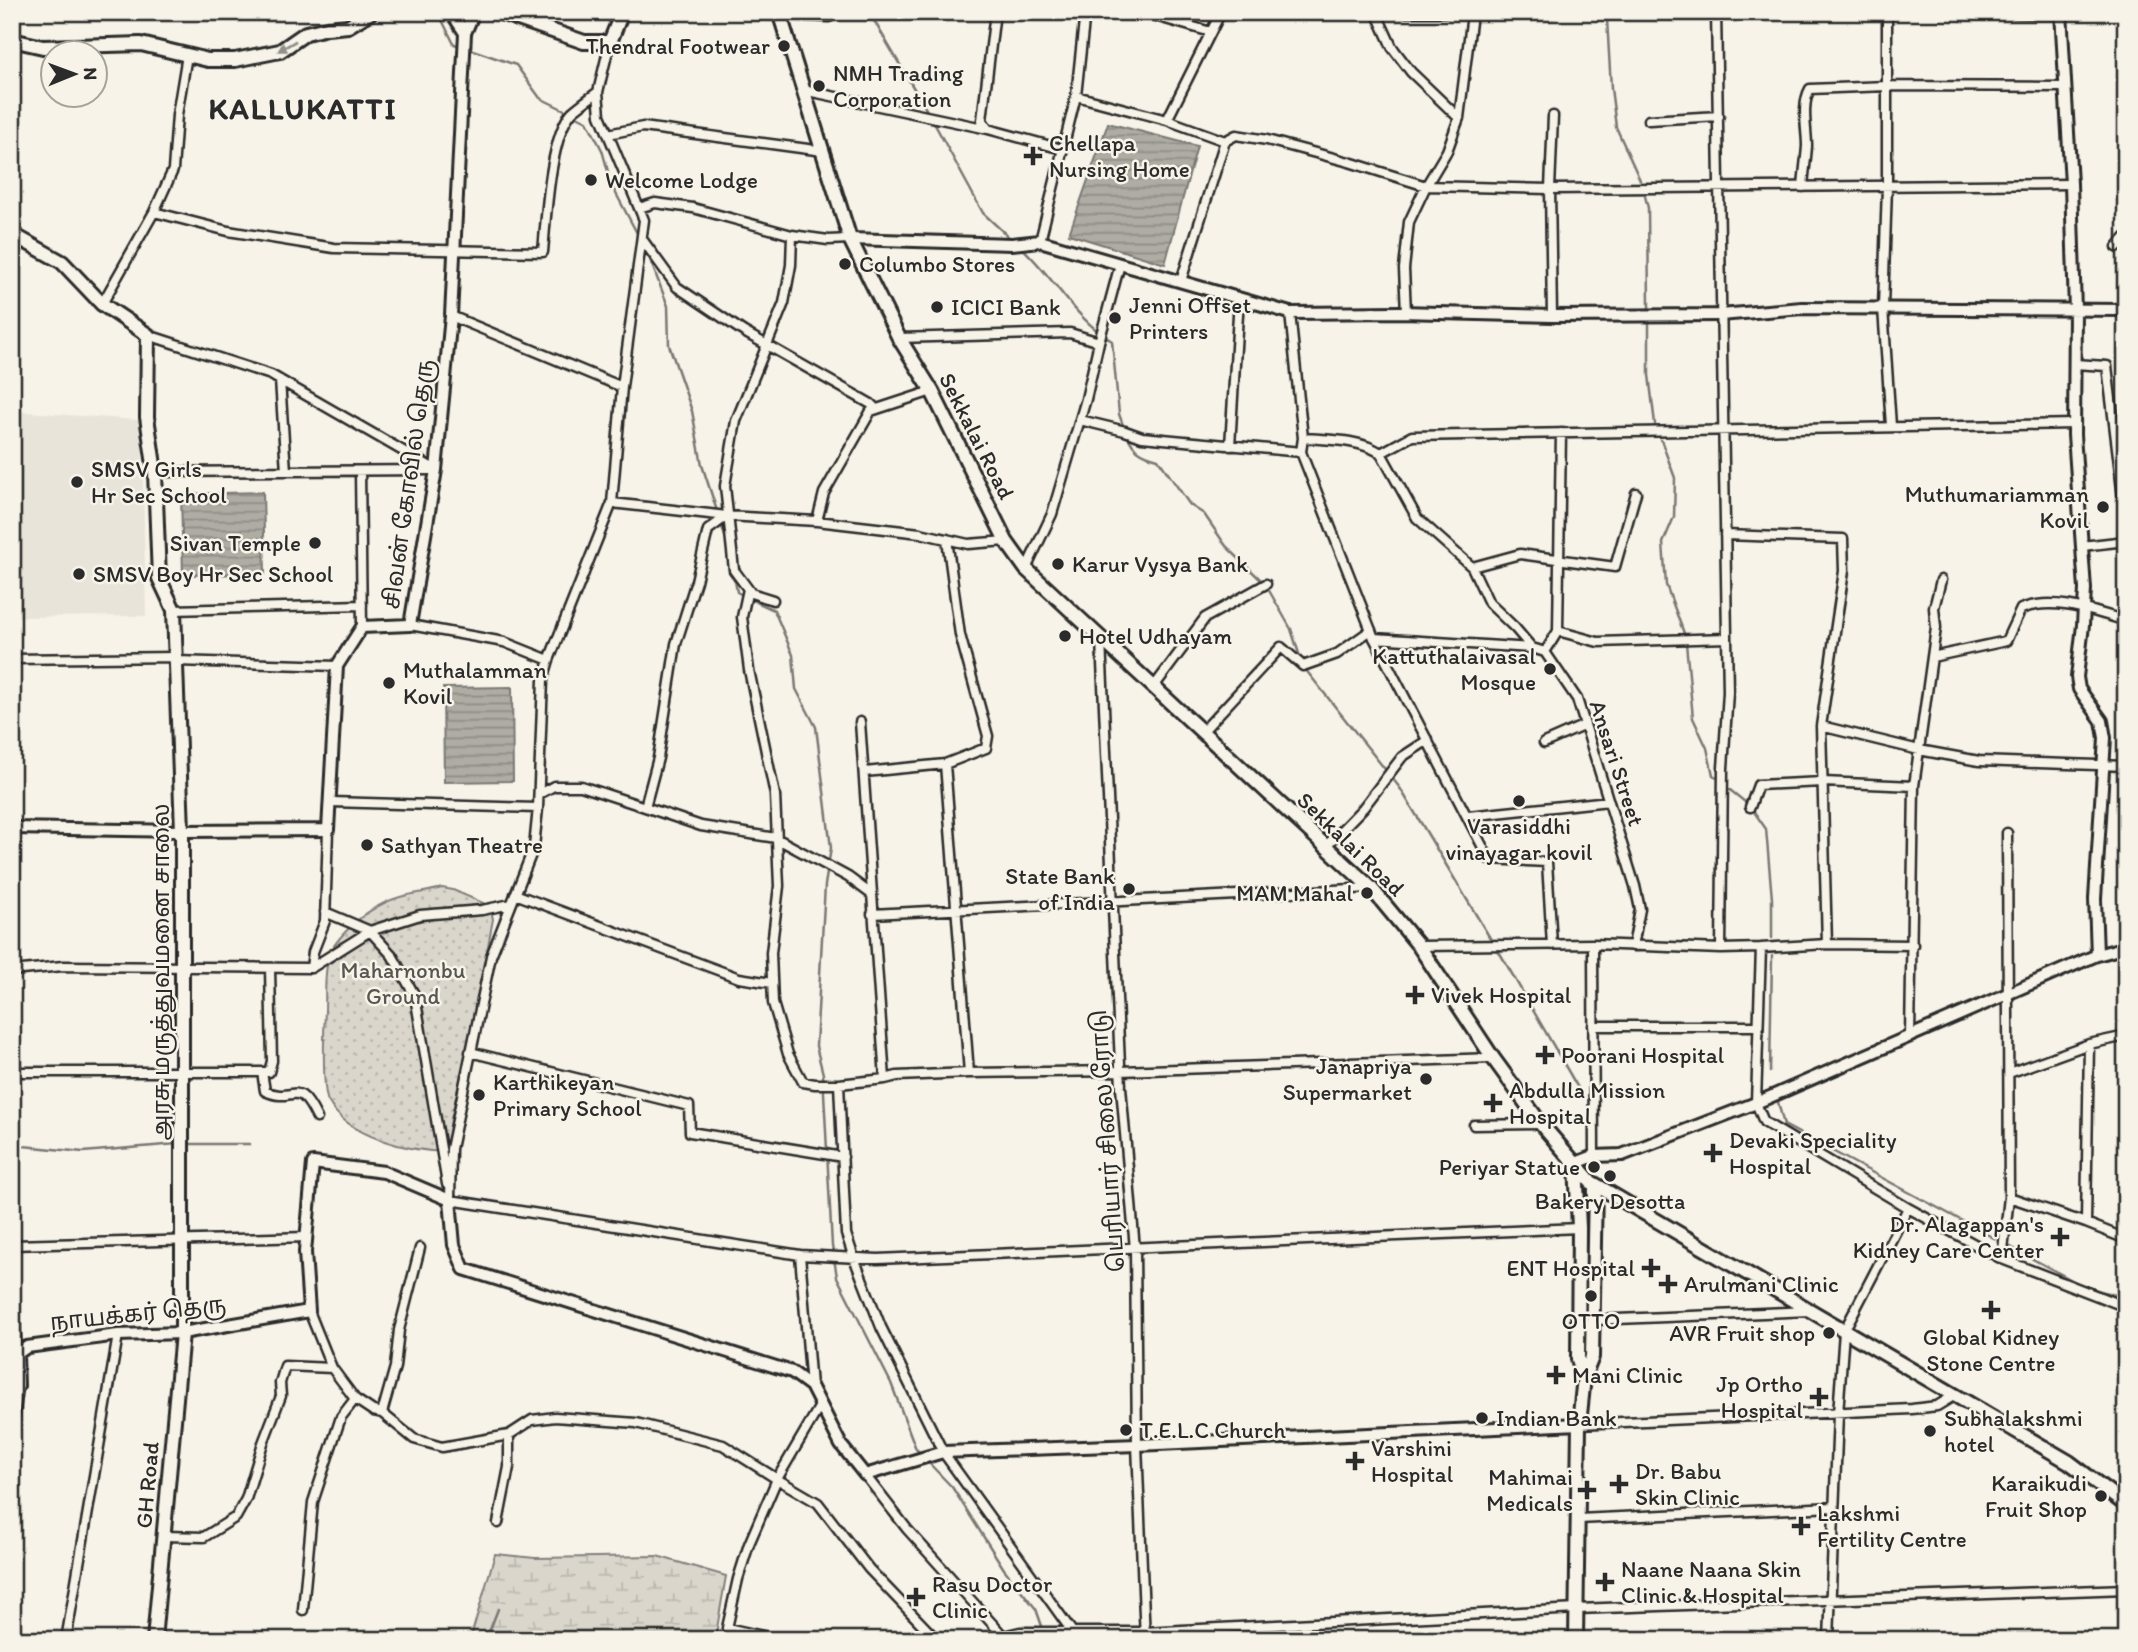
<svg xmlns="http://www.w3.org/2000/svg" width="2138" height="1652" viewBox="0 0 2138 1652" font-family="Itim,'Noto Sans Tamil',sans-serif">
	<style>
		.built { fill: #e8e4da }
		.wetland { fill: url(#wetland-marsh); stroke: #82807c; stroke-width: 2 }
		.park { fill: url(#park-dots); stroke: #82807c; stroke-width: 2 }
		.water { fill: url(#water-rules); stroke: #7a7874; stroke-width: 2 }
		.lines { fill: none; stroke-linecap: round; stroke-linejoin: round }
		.stream { stroke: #7a7874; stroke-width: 2.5 }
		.minor-casing { stroke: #2b2b2b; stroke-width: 13 }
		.tertiary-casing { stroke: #2b2b2b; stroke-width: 16 }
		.secondary-casing { stroke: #2b2b2b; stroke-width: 18 }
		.primary-casing { stroke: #2b2b2b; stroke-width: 18 }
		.minor { stroke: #f7f3e8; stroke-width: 8 }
		.tertiary { stroke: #f7f3e8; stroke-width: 10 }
		.secondary { stroke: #f7f3e8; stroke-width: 12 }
		.primary { stroke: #f7f3e8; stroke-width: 12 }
		.oneway { fill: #918f8a }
		.poi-dot { fill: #2b2b2b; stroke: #f7f3e8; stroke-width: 2.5 }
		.labels { text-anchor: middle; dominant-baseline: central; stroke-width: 5; stroke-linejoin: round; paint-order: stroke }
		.poi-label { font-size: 23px; fill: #2b2b2b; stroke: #f7f3e8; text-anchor: start }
		.street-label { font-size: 23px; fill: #2b2b2b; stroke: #f7f3e8 }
		.park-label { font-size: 23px; fill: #575653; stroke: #f7f3e8 }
		.district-label { font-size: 30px; font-weight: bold; letter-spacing: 2px; fill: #2b2b2b; stroke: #f7f3e8 }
	</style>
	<defs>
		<pattern id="wetland-marsh" width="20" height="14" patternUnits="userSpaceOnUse" patternTransform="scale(1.75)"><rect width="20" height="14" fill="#dad6cc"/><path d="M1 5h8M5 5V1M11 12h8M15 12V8" fill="none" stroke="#bbb8af"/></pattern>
		<pattern id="park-dots" width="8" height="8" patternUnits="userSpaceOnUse" patternTransform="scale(1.75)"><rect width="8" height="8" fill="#dad6cc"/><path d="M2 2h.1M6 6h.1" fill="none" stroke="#bbb8af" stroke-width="1.8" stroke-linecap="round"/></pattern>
		<pattern id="water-rules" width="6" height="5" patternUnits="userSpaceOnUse" patternTransform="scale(1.75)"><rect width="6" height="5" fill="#afaca4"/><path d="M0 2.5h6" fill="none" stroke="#8f8c86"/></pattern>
	</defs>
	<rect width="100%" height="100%" fill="#f7f3e8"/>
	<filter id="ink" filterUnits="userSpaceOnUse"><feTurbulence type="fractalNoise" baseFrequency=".0143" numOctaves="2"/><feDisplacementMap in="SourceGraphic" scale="14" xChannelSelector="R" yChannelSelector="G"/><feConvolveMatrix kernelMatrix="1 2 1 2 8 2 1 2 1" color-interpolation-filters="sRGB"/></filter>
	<g filter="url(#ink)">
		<path class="built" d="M 12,411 L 139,420 L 142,438 L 146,616 L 12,617 Z"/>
		<path class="wetland" d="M 495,1554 L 535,1558 L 657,1556 L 726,1576 L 715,1640 L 470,1640 Z"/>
		<path class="park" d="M 442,888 L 453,890 L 490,906 L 493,919 L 477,1006 L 451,1119 L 447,1152 C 410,1151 348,1138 328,1101 C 322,1089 324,1027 325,1010 C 326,986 322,958 339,939 C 355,920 376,904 400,897 C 414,893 428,892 442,888 Z"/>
		<path class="water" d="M 1108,123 L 1197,146 L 1165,264 L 1069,234 Z
			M 263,492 L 265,574 L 183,575 L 181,494 Z
			M 512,687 L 513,781 L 444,782 L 443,688 Z"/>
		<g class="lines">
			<path class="stream" d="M 438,12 L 454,44 L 461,46
				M 869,12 L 930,116
				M 1607,19 L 1611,88 L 1616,127 L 1640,180
				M 467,48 L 516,65 L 540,98 L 587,121 L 602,150 L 612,186 L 639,237
				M 933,121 L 983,213 L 1012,240
				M 1645,196 L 1648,208 L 1649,307
				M 1020,246 C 1053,275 1074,319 1112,341 L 1119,414 L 1124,428
				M 647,252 L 668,306 L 669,345 L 692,411 L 702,465 L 717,511
				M 1649,324 L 1649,375 L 1655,424
				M 1127,434 C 1133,450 1142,455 1158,459 L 1190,505 L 1204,514 L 1226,546 L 1263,582
				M 1661,440 L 1675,478 L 1674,517 L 1663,543 L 1666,585 L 1685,636
				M 721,524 L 728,545
				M 734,575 L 737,592 L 744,596
				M 1267,587 L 1291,629 L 1301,660
				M 750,599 L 774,610 L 793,655 L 796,689 L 816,727 L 831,848 L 825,885 L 816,1046 L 823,1074 L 832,1246 L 837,1277 L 891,1383 L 916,1449 L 922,1455
				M 1686,643 L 1693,718 L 1707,748 L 1713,775 L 1716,777
				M 1305,669 L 1400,788 L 1493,943
				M 1730,790 L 1750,806 L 1766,829 L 1772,899 L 1772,938
				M 1497,948 L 1578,1088
				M 1770,1072 L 1772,956
				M 1778,1102 L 1784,1125 L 2083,1286 L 2126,1298
				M 187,1144 L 250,1144
				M 13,1145 L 83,1152 L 177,1144
				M 926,1460 L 952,1487 L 1004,1569 L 1036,1609 L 1043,1629
				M 486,1640 L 498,1609"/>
			<g class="minor-casing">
				<path id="minor" d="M 995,12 L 982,120 L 988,129 L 1062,149
					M 1141,12 L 1211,32
					M 1376,12 L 1392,47 L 1411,72 L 1459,118
					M 1398,12 L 1554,12
					M 1716,12 L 1728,692 L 1723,768 L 1721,949 L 1761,948 L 1756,1103 L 1764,1122 L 1908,1208 L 2002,1259 L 2126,1307
					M 1887,12 L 1887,186 L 1883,308 L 1891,426
					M 1975,12 L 2061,14
					M 780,15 L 829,17 L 838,12
					M 610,42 L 598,92 L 600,115 L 644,220 L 622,387 L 612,503 L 549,660 L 543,680 L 538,808 L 534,847 L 491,956 L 451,1149 L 450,1200 L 800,1255 L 811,1386
					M 803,90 L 988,129
					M 1076,96 L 1167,120 L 1225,141
					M 1167,120 L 1221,12
					M 1649,120 L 1719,116
					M 608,134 L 643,127 L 823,151
					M 1803,187 C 1804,173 1806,160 1807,146 C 1807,129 1801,105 1810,89 L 1887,86 L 2065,87
					M 639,208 L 655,203 L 693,208 L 792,235
					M 154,212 L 228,231 L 334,248 L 543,252 C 546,218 550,136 572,112 C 580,105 590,98 598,92
					M 642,239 L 677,287 L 744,332 L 871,404 L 876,409
					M 1040,241 L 1076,96 L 1085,12
					M 2117,247 L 2126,237
					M 1181,281 L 1225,141 L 1236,135 L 1267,140 L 1349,162 L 1426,186 L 1550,189 L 2071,184
					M 102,304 L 154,212 L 173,170 L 177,115 L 187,55
					M 1406,312 L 1404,269 L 1409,222 L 1426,186 L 1447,151 L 1459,118 L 1472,14
					M 1290,313 L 1303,438 L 1301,452 L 1374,638 L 1489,859 L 1547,862 L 1552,945
					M 451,316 L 622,387
					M 1552,316 L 1550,189 L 1553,116
					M 148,335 L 271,375 L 436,470
					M 899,338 L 1070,333 L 1099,342 L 1086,399 L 1052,514 L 1026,569
					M 1099,342 L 1120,264
					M 2074,364 L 2107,366 L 2126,522
					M 280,380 L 286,471
					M 1080,420 L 1125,431 L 1142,437 L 1301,452
					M 1303,438 C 1330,440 1358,439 1381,453
					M 1230,446 L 1239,298
					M 1381,453 L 1412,436 L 2074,424
					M 1381,453 L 1417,518 L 1472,567 L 1489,603 L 1515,628 L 1532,648 L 1545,652 L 1577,699 L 1635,886 L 1640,909 L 1633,946
					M 360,471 L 362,627
					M 155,472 L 433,470
					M 612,503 L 727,516 L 817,521 L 824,493 L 871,411 L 932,391
					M 727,516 L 708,530 L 696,581 L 676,644 L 658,758 L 645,807 L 701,826 L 776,838 L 848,877 L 871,894
					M 817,521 L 920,533 L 968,544 L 1006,541
					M 1725,535 L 1843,539 L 1844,571 L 1821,726 L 1827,944
					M 2082,546 L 2126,541
					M 1472,567 L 1520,554 L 1615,567 L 1636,493
					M 748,589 L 742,617 L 749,670 L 775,795 L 779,886 L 771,953 L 773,1003 L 788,1054 L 803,1082 L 815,1084 L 839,1084 L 885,1079 L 860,722
					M 773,600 L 751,593 L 734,570 L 725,486 L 736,421 L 784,303 L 791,265 L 792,235 L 828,240 L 850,239
					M 174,610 L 362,605
					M 410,625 L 504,642 L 549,660
					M 1558,631 L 1598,642 L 1727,638
					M 1374,638 L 1532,648
					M 1101,640 L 1121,1087 L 1135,1249 L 1137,1445 L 1145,1640
					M 1545,652 L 1558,631 L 1561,433
					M 1932,657 L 2006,641 L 2021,609 C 2054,596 2093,611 2126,621
					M 12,659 L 176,657
					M 177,661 L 337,666
					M 1153,688 L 1205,618 L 1266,584
					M 1821,726 L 1919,750 L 1979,761 L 2126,766
					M 1202,732 L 1281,647 L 1303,666 L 1337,654 L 1371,630
					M 1544,743 L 1585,725
					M 945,764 L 969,1073
					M 865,772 L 945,764 L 986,748 L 988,736 L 960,635 L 947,539
					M 539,794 L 554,786 L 581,786 L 645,807
					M 331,802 L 538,808
					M 1750,807 L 1758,785 L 1823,782 L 1914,786
					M 1468,816 L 1609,801
					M 1326,846 L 1363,808 L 1402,757 L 1428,740
					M 515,894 L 739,978 L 772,983
					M 325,912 L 370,931 L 392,955 L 415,996 L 447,1184
					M 872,914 L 1371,888
					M 1593,944 L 1594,1156
					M 1419,946 L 1593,944 L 1721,949
					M 1761,948 L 1827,944 L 1913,945
					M 311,968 L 313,952 L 325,921 L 328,830
					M 12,971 L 63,966 L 311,968 L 370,931 L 420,915 L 482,910 L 511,904
					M 1593,1026 L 1758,1026
					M 1910,1037 L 1914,786 L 1936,628 L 1934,608 L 1941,580
					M 470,1052 L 689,1106 L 690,1132 L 843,1157
					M 12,1068 L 14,1072 L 269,1072 L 272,1061 L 270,968
					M 262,1072 L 265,1091 C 295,1105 296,1075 317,1118
					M 2009,1073 L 2089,1044 L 2126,1036
					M 885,1079 L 897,1076 L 969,1073 L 1120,1071 L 1493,1058
					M 839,1084 L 846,1234 L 854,1258 L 881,1327 L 943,1452 L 1071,1630
					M 1474,1125 L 1541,1124
					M 12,1157 L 14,1072
					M 2009,1197 L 2086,1223 L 2126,1239
					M 2086,1223 L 2089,1044
					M 12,1245 L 307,1237
					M 800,1255 L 878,1259 L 1579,1228
					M 2002,1259 L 2009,1197 L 2007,833
					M 12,1276 L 17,1354 L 15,1354
					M 1593,1320 L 1810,1311
					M 332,1368 L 355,1399 L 373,1411 L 382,1413 L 414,1439 L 442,1447 L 509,1435 L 532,1420 L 555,1417 L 636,1423 L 723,1445 L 777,1479 L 749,1544 L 738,1579 L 727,1628 L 763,1636 L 763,1640
					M 821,1404 L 777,1479 L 818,1503 L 869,1569 L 937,1640
					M 382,1413 L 395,1367 L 399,1330 L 420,1248
					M 1579,1424 L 1912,1409 L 1937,1406 L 1955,1395
					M 12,1431 L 18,1388
					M 865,1475 L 907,1529 L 1006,1639
					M 1578,1519 L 1834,1507
					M 498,1523 L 509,1467 L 509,1435
					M 164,1536 L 204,1537 L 236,1517 L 246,1499 L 263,1443 L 281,1396 L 280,1383 L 285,1366 L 332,1368 L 309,1311
					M 303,1610 L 313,1502 L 341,1417 L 355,1399
					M 1003,1636 L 1020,1632 L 1144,1632 L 1577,1609 L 2126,1589
					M 66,1640 L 118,1335
					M 1829,1640 L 1838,1414 L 1844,1331 L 1908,1208"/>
			</g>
			<g class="tertiary-casing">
				<path id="tertiary" d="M 451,12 L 465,33
					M 2061,12 L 2071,184 L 2075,310 L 2074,435 L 2085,589 L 2083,625 L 2077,677 L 2079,689 L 2102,721 L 2105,738 L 2095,899 L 2097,955
					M 850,239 L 1012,244 L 1040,241 L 1290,313 L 1401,312 L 1552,316 L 1720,315 L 1802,308 L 2126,310
					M 12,828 L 182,831 L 328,830 L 337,666 L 362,627 L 410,625 L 436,470 L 451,316 L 465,33 L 474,12
					M 1576,1163 L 1594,1156 L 1622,1155 L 1756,1103 L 2097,955 L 2126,947
					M 12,1395 L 18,1386 L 17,1354 L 27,1347 L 118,1335 L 182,1333 L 309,1311 L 305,1252 L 313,1163 L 384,1172 L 450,1200 L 454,1245 L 464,1269 L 792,1372 L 811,1386 L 841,1445 L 865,1475 L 943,1452 L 1137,1445 L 1579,1424"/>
			</g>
			<g class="secondary-casing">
				<path id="secondary" d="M 12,234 L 62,262 L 102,304 L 148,335 L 147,417 L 155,472 L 159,578 L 174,610 L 182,831 L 182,1333 L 154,1640
					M 1576,1163 L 1579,1228 L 1578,1359 L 1584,1377 L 1579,1424 L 1576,1640
					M 1584,1377 L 1592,1357 L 1595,1185"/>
			</g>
			<g class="primary-casing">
				<path id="primary" d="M 498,12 L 584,42 L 610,42 L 622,12
					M 779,12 L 850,239 L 899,338 L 932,391 L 1006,541 L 1026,569 L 1371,888 L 1419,946 L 1493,1058 L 1541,1124 L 1591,1182 L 2069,1462 L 2126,1505
					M 12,40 L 43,47 L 141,44 L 208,60 L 235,60 L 280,51 L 306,33 L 327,28 L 348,26 L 371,12"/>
			</g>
			<use href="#minor" class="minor"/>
			<use href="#tertiary" class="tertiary"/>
			<use href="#secondary" class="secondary"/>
			<use href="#primary" class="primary"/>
		</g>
		<defs><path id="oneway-solid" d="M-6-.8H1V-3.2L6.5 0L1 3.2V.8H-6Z" transform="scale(1.75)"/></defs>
		<use class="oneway" href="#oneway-solid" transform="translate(287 46) rotate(150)"/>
	</g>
	<g class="poi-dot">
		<circle cx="784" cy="46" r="7"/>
		<circle cx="819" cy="86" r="7"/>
		<path d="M1029.5 145.5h7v7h7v7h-7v7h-7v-7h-7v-7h7z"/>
		<circle cx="591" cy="180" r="7"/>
		<circle cx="845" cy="264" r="7"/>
		<circle cx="937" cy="307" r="7"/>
		<circle cx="1115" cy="318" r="7"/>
		<circle cx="77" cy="482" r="7"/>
		<circle cx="2103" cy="507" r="7"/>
		<circle cx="315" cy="543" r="7"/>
		<circle cx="1058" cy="564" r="7"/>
		<circle cx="79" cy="574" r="7"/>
		<circle cx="1065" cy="636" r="7"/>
		<circle cx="1550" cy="669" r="7"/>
		<circle cx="389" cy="683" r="7"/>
		<circle cx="1519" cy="801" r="7"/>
		<circle cx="367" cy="845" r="7"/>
		<circle cx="1129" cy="889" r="7"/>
		<circle cx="1367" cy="893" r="7"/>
		<path d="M1411.5 984.5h7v7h7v7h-7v7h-7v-7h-7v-7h7z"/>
		<path d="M1541.5 1044.5h7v7h7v7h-7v7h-7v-7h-7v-7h7z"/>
		<circle cx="1426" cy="1079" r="7"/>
		<circle cx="479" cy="1095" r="7"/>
		<path d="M1489.5 1092.5h7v7h7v7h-7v7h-7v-7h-7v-7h7z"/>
		<path d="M1709.5 1142.5h7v7h7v7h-7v7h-7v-7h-7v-7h7z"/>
		<circle cx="1594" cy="1167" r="7"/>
		<circle cx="1610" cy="1176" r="7"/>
		<path d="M2056.5 1226.5h7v7h7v7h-7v7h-7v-7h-7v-7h7z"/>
		<path d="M1647.5 1257.5h7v7h7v7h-7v7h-7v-7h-7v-7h7z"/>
		<path d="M1664.5 1273.5h7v7h7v7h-7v7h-7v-7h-7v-7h7z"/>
		<circle cx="1591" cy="1296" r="7"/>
		<path d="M1987.5 1299.5h7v7h7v7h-7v7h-7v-7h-7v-7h7z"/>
		<circle cx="1829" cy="1333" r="7"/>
		<path d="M1552.5 1364.5h7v7h7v7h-7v7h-7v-7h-7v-7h7z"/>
		<path d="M1815.5 1386.5h7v7h7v7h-7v7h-7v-7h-7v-7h7z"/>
		<circle cx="1482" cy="1418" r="7"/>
		<circle cx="1126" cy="1430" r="7"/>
		<circle cx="1930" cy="1431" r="7"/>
		<path d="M1351.5 1450.5h7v7h7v7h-7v7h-7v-7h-7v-7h7z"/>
		<path d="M1615.5 1473.5h7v7h7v7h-7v7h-7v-7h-7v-7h7z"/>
		<path d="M1583.5 1479.5h7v7h7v7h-7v7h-7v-7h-7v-7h7z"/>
		<circle cx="2101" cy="1496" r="7"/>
		<path d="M1797.5 1515.5h7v7h7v7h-7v7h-7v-7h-7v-7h7z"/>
		<path d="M1601.5 1571.5h7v7h7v7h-7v7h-7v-7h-7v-7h7z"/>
		<path d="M912.5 1586.5h7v7h7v7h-7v7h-7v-7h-7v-7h7z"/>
	</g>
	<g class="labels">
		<g class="poi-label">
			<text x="770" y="46" text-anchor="end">Thendral Footwear</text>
			<text x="833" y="73">NMH Trading<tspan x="833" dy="26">Corporation</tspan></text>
			<text x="1049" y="143">Chellapa<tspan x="1049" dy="26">Nursing Home</tspan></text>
			<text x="605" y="180">Welcome Lodge</text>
			<text x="859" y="264">Columbo Stores</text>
			<text x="1129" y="305">Jenni Offset<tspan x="1129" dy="26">Printers</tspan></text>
			<text x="951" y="307">ICICI Bank</text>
			<text x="91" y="469">SMSV Girls<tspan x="91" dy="26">Hr Sec School</tspan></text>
			<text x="2089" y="494" text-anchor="end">Muthumariamman<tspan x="2089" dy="26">Kovil</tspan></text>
			<text x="301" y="543" text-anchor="end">Sivan Temple</text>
			<text x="1072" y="564">Karur Vysya Bank</text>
			<text x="93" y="574">SMSV Boy Hr Sec School</text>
			<text x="1079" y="636">Hotel Udhayam</text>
			<text x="1536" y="656" text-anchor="end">Kattuthalaivasal<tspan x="1536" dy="26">Mosque</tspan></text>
			<text x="403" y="670">Muthalamman<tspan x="403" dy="26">Kovil</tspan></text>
			<text x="1519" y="826" text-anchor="middle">Varasiddhi<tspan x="1519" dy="26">vinayagar kovil</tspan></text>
			<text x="381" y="845">Sathyan Theatre</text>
			<text x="1115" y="876" text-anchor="end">State Bank<tspan x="1115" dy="26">of India</tspan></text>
			<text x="1353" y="893" text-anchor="end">MAM Mahal</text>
			<text x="1431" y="995">Vivek Hospital</text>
			<text x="1561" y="1055">Poorani Hospital</text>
			<text x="1412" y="1066" text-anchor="end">Janapriya<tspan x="1412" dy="26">Supermarket</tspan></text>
			<text x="493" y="1082">Karthikeyan<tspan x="493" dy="26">Primary School</tspan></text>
			<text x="1509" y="1090">Abdulla Mission<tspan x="1509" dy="26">Hospital</tspan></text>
			<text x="1729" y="1140">Devaki Speciality<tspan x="1729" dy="26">Hospital</tspan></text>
			<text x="1580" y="1167" text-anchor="end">Periyar Statue</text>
			<text x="1610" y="1201" text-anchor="middle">Bakery Desotta</text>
			<text x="2044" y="1224" text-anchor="end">Dr. Alagappan's<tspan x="2044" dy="26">Kidney Care Center</tspan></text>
			<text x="1635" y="1268" text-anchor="end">ENT Hospital</text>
			<text x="1684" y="1284">Arulmani Clinic</text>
			<text x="1591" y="1321" text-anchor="middle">OTTO</text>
			<text x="1815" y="1333" text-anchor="end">AVR Fruit shop</text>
			<text x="1991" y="1337" text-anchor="middle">Global Kidney<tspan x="1991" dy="26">Stone Centre</tspan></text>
			<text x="1572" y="1375">Mani Clinic</text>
			<text x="1803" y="1384" text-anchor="end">Jp Ortho<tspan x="1803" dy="26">Hospital</tspan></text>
			<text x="1496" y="1418">Indian Bank</text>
			<text x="1944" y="1418">Subhalakshmi<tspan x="1944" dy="26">hotel</tspan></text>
			<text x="1140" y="1430">T.E.L.C Church</text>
			<text x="1371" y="1448">Varshini<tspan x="1371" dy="26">Hospital</tspan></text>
			<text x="1635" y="1471">Dr. Babu<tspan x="1635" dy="26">Skin Clinic</tspan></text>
			<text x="1573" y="1477" text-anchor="end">Mahimai<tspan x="1573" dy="26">Medicals</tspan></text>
			<text x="2087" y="1483" text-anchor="end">Karaikudi<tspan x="2087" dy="26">Fruit Shop</tspan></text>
			<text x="1817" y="1513">Lakshmi<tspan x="1817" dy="26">Fertility Centre</tspan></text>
			<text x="1621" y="1569">Naane Naana Skin<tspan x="1621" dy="26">Clinic &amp; Hospital</tspan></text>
			<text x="932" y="1584">Rasu Doctor<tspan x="932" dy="26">Clinic</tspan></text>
		</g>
		<g class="street-label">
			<text transform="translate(977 436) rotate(63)">Sekkalai Road</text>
			<text transform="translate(408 484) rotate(-82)">சிவன் கோவில் தெரு</text>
			<text transform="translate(1617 763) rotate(72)">Ansari Street</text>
			<text transform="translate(1351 844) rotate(44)">Sekkalai Road</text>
			<text transform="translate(161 972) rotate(-90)">அரசு மருத்துவமனை சாலை</text>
			<text transform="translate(1107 1141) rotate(-94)">பெரியார் சிலை ரோடு</text>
			<text transform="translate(138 1313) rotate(-6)">நாயக்கர் தெரு</text>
			<text transform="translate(147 1485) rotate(-85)">GH Road</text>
		</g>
		<g class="park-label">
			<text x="403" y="970">Maharnonbu<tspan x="403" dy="26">Ground</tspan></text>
		</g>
		<g class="district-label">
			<text x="303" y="108">KALLUKATTI</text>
		</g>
	</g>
	<rect width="2138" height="1652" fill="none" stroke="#f7f3e8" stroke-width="42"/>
	<rect x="21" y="21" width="2096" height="1610" fill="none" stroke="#2b2b2b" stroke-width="2.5" filter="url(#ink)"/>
	<g transform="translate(74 74) rotate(89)"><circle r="33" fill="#f7f3e8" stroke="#a5a39c" stroke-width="2"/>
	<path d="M0-5L12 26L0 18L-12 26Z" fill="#2b2b2b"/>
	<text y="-10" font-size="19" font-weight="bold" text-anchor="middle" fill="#2b2b2b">N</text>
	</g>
</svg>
